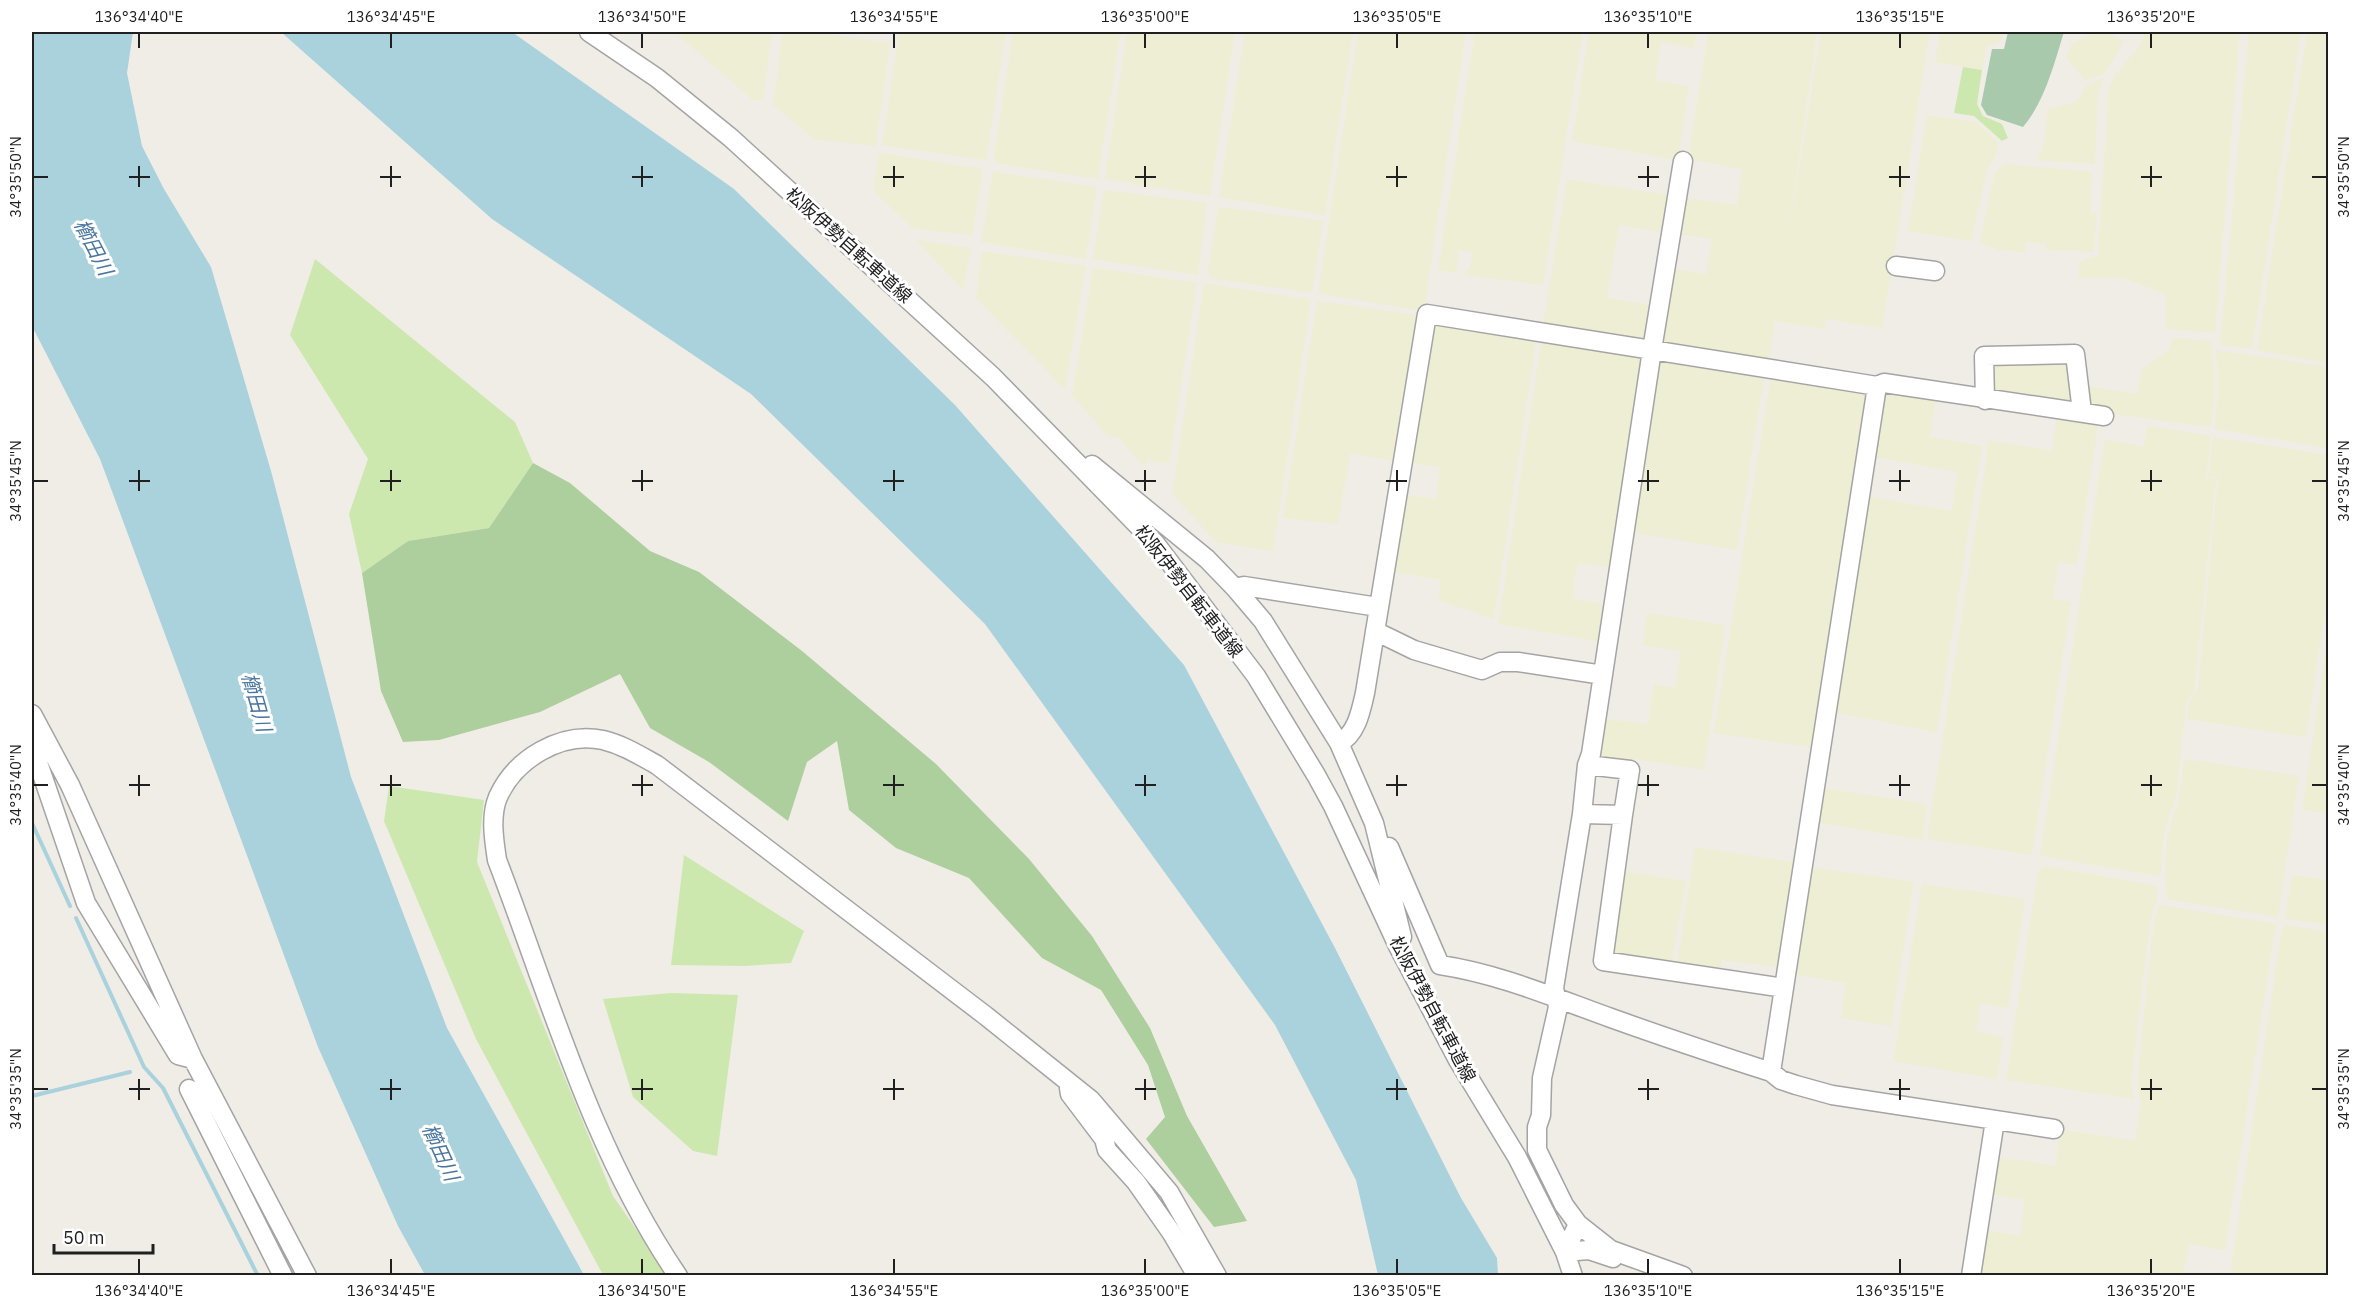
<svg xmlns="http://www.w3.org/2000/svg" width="2360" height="1307" viewBox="0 0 2360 1307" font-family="'IBM Plex Sans','Noto Sans JP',sans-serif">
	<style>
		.farmland { fill: #edeed3 }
		.grass { fill: #cde8af }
		.forest { fill: #adce9d }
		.cemetery { fill: #a9c9ad }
		.water { fill: #a9d2dc }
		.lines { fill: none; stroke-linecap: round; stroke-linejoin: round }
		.stream { stroke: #a9d2dc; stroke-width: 4 }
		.minor-casing { stroke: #a4a4a4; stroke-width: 21 }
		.minor { stroke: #fff; stroke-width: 18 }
		.ticks { fill: none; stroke: #202020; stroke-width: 2 }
		.labels { text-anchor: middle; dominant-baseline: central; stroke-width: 6; stroke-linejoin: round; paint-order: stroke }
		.street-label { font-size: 18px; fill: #202020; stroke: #fff }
		.water-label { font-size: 20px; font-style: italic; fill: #49769e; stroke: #fff }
		.neatline { fill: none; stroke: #202020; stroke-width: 2 }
		.ticks-label { font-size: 15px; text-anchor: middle; fill: #202020 }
	</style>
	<rect width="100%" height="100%" fill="#f0ede7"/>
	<path class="farmland" d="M 674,32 L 772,32 L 763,101 L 753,100 Z
		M 789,32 L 814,32 L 890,43 L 876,146 L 814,139 L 773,105 L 782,34 L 789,35 Z
		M 899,32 L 1006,32 L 986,160 L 882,145 Z
		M 1013,32 L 1121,32 L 1098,179 L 996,163 L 994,158 Z
		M 1127,32 L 1235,32 L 1210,196 L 1105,179 Z
		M 1245,32 L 1353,32 L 1325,215 L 1219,197 Z
		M 1358,32 L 1466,32 L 1425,303 L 1417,310 L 1318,293 Z
		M 1475,32 L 1583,32 L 1543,285 L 1465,275 L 1466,270 L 1470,270 L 1472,252 L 1459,250 L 1456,273 L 1438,270 Z
		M 1589,32 L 1697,32 L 1694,48 L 1661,42 L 1655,80 L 1689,86 L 1678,160 L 1572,141 Z
		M 1708,32 L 1817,32 L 1786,249 L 1821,32 L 1930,32 L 1882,328 L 1826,319 L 1824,329 L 1775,321 L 1769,362 L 1664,347 L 1659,338 L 1671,268 L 1706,275 L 1712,239 L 1677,234 L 1684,198 L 1737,205 L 1742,169 L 1688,159 Z
		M 1940,32 L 2002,32 L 2001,41 L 1986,47 L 1982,70 L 1935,62 Z
		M 2145,32 L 2240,32 L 2215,333 L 2166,329 L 2166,294 L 2123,278 L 2079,278 L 2079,262 L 2098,255 L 2109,88 L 2115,75 L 2141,44 Z
		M 2249,32 L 2301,32 L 2252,349 L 2220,345 Z
		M 2307,32 L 2328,32 L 2328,363 L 2257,350 Z
		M 2111,34 L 2124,41 L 2105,74 L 2085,80 L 2066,58 L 2072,43 L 2091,35 Z
		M 2104,77 L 2098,93 L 2095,164 L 2037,160 L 2045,139 L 2047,110 L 2078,101 L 2086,86 Z
		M 1927,115 L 1976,122 L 1998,143 L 1996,154 L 1987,171 L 1971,241 L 1908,231 Z
		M 879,153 L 983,169 L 973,232 L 969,235 L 913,228 L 873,191 Z
		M 2004,164 L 2092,172 L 2090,212 L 2097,213 L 2094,252 L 2046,250 L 2046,244 L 2027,242 L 2025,252 L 2000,250 L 1980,243 L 1994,174 Z
		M 993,172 L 1097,187 L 1086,259 L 981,242 Z
		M 1567,179 L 1673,196 L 1667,233 L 1619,225 L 1607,298 L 1655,306 L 1644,342 L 1543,326 Z
		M 1104,190 L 1207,203 L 1198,275 L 1093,259 Z
		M 1221,207 L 1323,221 L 1312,293 L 1211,278 L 1208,271 L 1218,209 Z
		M 916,240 L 971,248 L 963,290 Z
		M 982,251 L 1086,266 L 1065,390 L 976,298 Z
		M 1093,268 L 1197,283 L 1169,464 L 1146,460 L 1145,468 L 1118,437 L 1108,436 L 1072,395 Z
		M 1204,283 L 1311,300 L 1273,551 L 1216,542 L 1172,494 Z
		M 1317,301 L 1417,315 L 1421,322 L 1398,462 L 1350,453 L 1338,524 L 1283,518 Z
		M 1437,320 L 1537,337 L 1494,619 L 1438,600 L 1441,580 L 1393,572 L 1405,495 L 1436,499 L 1440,467 L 1410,463 L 1430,324 Z
		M 1542,337 L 1646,358 L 1613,568 L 1578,563 L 1572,598 L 1608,605 L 1602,642 L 1498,624 Z
		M 2172,338 L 2211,341 L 2215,384 L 2211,427 L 2092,411 L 2087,386 L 2137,394 L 2142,369 L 2170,349 Z
		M 2216,350 L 2328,367 L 2328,448 L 2215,429 L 2218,385 Z
		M 1662,356 L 1765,372 L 1737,550 L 1630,532 L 1656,361 Z
		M 2072,356 L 2079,410 L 1988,396 L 1988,359 Z
		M 1771,374 L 1870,393 L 1817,748 L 1714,733 Z
		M 1885,390 L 1936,398 L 1930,437 L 1982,446 L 1937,732 L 1832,712 L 1865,496 L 1951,511 L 1958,472 L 1874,457 Z
		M 2057,415 L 2094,420 L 2098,426 L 2077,564 L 2058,563 L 2053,598 L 2071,602 L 2032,855 L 1927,839 L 1989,441 L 2052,450 Z
		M 2148,426 L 2211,436 L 2206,477 L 2216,479 L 2194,691 L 2186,703 L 2177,791 L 2164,834 L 2160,876 L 2040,856 L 2105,439 L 2143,447 Z
		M 2213,437 L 2328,455 L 2328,594 L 2306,737 L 2187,719 L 2188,704 L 2198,689 L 2218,478 L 2208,476 Z
		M 1647,613 L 1725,625 L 1704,770 L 1635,759 L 1634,766 L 1598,760 L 1605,719 L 1648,724 L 1654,684 L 1675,688 L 1681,651 L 1643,645 Z
		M 2328,639 L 2328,813 L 2302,810 Z
		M 2184,759 L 2299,776 L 2278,917 L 2167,899 L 2165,867 L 2168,834 L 2180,793 Z
		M 1821,788 L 1927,804 L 1922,840 L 1815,822 Z
		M 1695,847 L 1798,863 L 1783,968 L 1722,960 L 1720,973 L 1677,965 Z
		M 2045,866 L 2157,886 L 2157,900 L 2150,921 L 2131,1085 L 2134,1099 L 2006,1080 L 2038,871 Z
		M 1808,867 L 1914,882 L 1891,1026 L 1841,1018 L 1846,983 L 1792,974 Z
		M 1623,871 L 1686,881 L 1671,964 L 1610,955 Z
		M 2292,875 L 2328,880 L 2328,925 L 2285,918 Z
		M 1922,884 L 2025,899 L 2008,1008 L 1980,1003 L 1977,1032 L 2003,1037 L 1997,1079 L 1893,1061 Z
		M 2159,905 L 2276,924 L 2225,1250 L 2189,1244 L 2183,1275 L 1977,1276 L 1984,1230 L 2020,1236 L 2025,1200 L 1989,1194 L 1995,1157 L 2056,1166 L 2059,1129 L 2135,1141 L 2141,1102 L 2137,1086 L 2143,1024 L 2154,923 Z
		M 2286,925 L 2328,932 L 2328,1275 L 2230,1275 L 2282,928 Z"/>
	<path class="grass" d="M 1963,67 L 1982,70 L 1977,104 L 1983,116 L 2002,124 L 2008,138 L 2002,141 L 1974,116 L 1954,113 Z
		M 315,259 L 515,422 L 533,463 L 489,528 L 408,541 L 362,573 L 349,514 L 368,459 L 290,335 Z
		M 389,786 L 484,800 L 477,862 L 613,1196 L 668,1275 L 603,1275 L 476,1039 L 384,821 Z
		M 684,855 L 804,931 L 791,963 L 744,966 L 671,965 Z
		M 671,993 L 738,995 L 717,1156 L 693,1151 L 633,1097 L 603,999 Z"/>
	<path class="forest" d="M 533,463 L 570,483 L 650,551 L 699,572 L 802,651 L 936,764 L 1029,859 L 1092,936 L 1150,1028 L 1187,1116 L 1247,1221 L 1214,1227 L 1146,1139 L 1165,1117 L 1148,1065 L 1101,990 L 1042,958 L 969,878 L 896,848 L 849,810 L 837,741 L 807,762 L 788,821 L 709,762 L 650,728 L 620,674 L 540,712 L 439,740 L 403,742 L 381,691 L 362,573 L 408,541 L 489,528 Z"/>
	<path class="cemetery" d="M 2008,32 L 2064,32 C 2054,64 2045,101 2023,127 L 1987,115 L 1981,105 L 1992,49 L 2004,49 Z"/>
	<path class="water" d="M 32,32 L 133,32 L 127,73 L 142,146 L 164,189 L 211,267 L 271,471 L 351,777 L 447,1028 L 584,1275 L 425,1275 L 398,1226 L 318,1047 L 100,459 L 32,326 Z
		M 281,32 L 512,32 L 734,189 L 955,405 L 1184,665 L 1335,948 L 1461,1198 L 1497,1258 L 1498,1275 L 1378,1275 L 1356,1180 L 1275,1025 L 985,624 L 751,394 L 492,219 Z"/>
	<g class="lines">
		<path class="stream" d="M 32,823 L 70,906
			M 76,918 L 144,1067 L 163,1088 L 258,1276
			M 32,1096 L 130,1072"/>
		<g class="minor-casing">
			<path id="minor" d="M 589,32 L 657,78 L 731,138 L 993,377 L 1155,543 L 1256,676 L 1316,775 L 1333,806 L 1398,946 L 1458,1060 L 1517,1157 L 1565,1252 L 1573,1276
				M 1896,266 L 1935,271
				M 1985,400 L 1984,356 L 2075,354 L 2082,412
				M 1092,465 L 1207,559 L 1235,588 L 1263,621 L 1339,743
				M 1235,588 L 1244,586 L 1378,607
				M 1375,631 L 1414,650 L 1482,670 L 1500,662 L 1518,662 L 1603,675
				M 32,714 L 70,785 L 193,1059 L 307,1276
				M 36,723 L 33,748 L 86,903 L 178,1055 L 193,1059
				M 1582,814 L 1623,815 L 1630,770 L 1587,765
				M 1623,815 L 1603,961 L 1784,988
				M 1389,847 L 1440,965 C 1500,974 1555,998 1611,1018 C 1664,1037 1718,1055 1771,1072 L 1781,1080 L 1796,1085 L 1832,1095 L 2054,1129
				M 1402,937 L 1374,823 L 1339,743 C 1357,734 1361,710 1365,693 L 1427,314 L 1877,386 L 1884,383 L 2104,416
				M 1771,1072 L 1877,386
				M 1069,1088 L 1070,1094 L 1104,1139 L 1107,1150 L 1136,1182 L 1171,1232 L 1197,1276
				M 189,1089 L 283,1276
				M 1578,1224 L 1611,1250 L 1683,1276
				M 1565,1252 L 1578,1224 L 1564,1205 L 1537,1150 L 1537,1127 L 1541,1115 L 1542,1078 L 1558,1007 L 1554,988 L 1582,814 L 1587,765 L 1591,754 L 1652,350 L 1683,161
				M 1565,1252 L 1589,1250 L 1613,1258
				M 678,1276 C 592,1150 551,1001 497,860 C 494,840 490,816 498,797 C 515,759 561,731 603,740 C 623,745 639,755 657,765 L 986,1016 L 1091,1100 L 1169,1192 L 1217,1276
				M 1971,1276 L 1995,1120"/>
		</g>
		<use href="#minor" class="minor"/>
	</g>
	<path class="ticks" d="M 139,33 L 139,48M 391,33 L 391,48M 642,33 L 642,48M 894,33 L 894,48M 1145,33 L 1145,48M 1397,33 L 1397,48M 1648,33 L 1648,48M 1900,33 L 1900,48M 2151,33 L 2151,48M 139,166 L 139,187M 391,166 L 391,187M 642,166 L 642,187M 894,166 L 894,187M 1145,166 L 1145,187M 1397,166 L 1397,187M 1648,166 L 1648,187M 1900,166 L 1900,187M 2151,166 L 2151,187M 33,177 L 48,177M 129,177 L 150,177M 380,177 L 401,177M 632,177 L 653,177M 883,177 L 904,177M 1135,177 L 1156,177M 1386,177 L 1407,177M 1638,177 L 1659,177M 1889,177 L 1910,177M 2141,177 L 2162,177M 2312,177 L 2327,177M 139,470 L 139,491M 391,470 L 391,491M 642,470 L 642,491M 894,470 L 894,491M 1145,470 L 1145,491M 1397,470 L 1397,491M 1648,470 L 1648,491M 1900,470 L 1900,491M 2151,470 L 2151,491M 33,481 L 48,481M 129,481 L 150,481M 380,481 L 401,481M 632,481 L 653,481M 883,481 L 904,481M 1135,481 L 1156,481M 1386,481 L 1407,481M 1638,481 L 1659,481M 1889,481 L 1910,481M 2141,481 L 2162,481M 2312,481 L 2327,481M 139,775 L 139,796M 391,775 L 391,796M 642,775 L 642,796M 894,775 L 894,796M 1145,775 L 1145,796M 1397,775 L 1397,796M 1648,775 L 1648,796M 1900,775 L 1900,796M 2151,775 L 2151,796M 33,785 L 48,785M 129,785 L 150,785M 380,785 L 401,785M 632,785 L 653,785M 883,785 L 904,785M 1135,785 L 1156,785M 1386,785 L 1407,785M 1638,785 L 1659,785M 1889,785 L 1910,785M 2141,785 L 2162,785M 2312,785 L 2327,785M 139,1079 L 139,1100M 391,1079 L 391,1100M 642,1079 L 642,1100M 894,1079 L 894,1100M 1145,1079 L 1145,1100M 1397,1079 L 1397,1100M 1648,1079 L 1648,1100M 1900,1079 L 1900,1100M 2151,1079 L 2151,1100M 33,1089 L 48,1089M 129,1089 L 150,1089M 380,1089 L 401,1089M 632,1089 L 653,1089M 883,1089 L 904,1089M 1135,1089 L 1156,1089M 1386,1089 L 1407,1089M 1638,1089 L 1659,1089M 1889,1089 L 1910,1089M 2141,1089 L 2162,1089M 2312,1089 L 2327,1089M 139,1259 L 139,1274M 391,1259 L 391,1274M 642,1259 L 642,1274M 894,1259 L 894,1274M 1145,1259 L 1145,1274M 1397,1259 L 1397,1274M 1648,1259 L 1648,1274M 1900,1259 L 1900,1274M 2151,1259 L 2151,1274"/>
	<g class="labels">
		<g class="street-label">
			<text transform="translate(849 245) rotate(42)">松阪伊勢自転車道線</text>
			<text transform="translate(1189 591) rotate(52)">松阪伊勢自転車道線</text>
			<text transform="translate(1433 1009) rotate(62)">松阪伊勢自転車道線</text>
		</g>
		<g class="water-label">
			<text transform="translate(94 247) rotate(63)">櫛田川</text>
			<text transform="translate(257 702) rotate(74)">櫛田川</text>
			<text transform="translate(441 1152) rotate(66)">櫛田川</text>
		</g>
	</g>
	<rect width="2360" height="1307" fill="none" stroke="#ffffff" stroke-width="66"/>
	<path d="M54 1244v9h99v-9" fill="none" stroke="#202020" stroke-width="3"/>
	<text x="63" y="1244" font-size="18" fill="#202020" stroke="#ffffff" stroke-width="4.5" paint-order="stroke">50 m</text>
	<rect x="33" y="33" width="2294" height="1241" class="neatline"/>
	<g class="ticks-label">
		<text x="139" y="22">136°34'40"E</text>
		<text x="391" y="22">136°34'45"E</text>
		<text x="642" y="22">136°34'50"E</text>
		<text x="894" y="22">136°34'55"E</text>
		<text x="1145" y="22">136°35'00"E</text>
		<text x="1397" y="22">136°35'05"E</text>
		<text x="1648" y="22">136°35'10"E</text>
		<text x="1900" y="22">136°35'15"E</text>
		<text x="2151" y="22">136°35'20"E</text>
		<text transform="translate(16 177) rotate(-90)" y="5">34°35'50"N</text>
		<text transform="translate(2344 177) rotate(-90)" y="5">34°35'50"N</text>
		<text transform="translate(16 481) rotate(-90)" y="5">34°35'45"N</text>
		<text transform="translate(2344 481) rotate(-90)" y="5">34°35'45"N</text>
		<text transform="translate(16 785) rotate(-90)" y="5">34°35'40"N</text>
		<text transform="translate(2344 785) rotate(-90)" y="5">34°35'40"N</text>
		<text transform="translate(16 1089) rotate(-90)" y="5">34°35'35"N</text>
		<text transform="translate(2344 1089) rotate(-90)" y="5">34°35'35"N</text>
		<text x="139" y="1296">136°34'40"E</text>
		<text x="391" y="1296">136°34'45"E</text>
		<text x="642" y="1296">136°34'50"E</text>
		<text x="894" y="1296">136°34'55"E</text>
		<text x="1145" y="1296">136°35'00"E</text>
		<text x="1397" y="1296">136°35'05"E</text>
		<text x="1648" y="1296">136°35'10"E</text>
		<text x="1900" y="1296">136°35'15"E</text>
		<text x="2151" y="1296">136°35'20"E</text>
	</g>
</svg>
